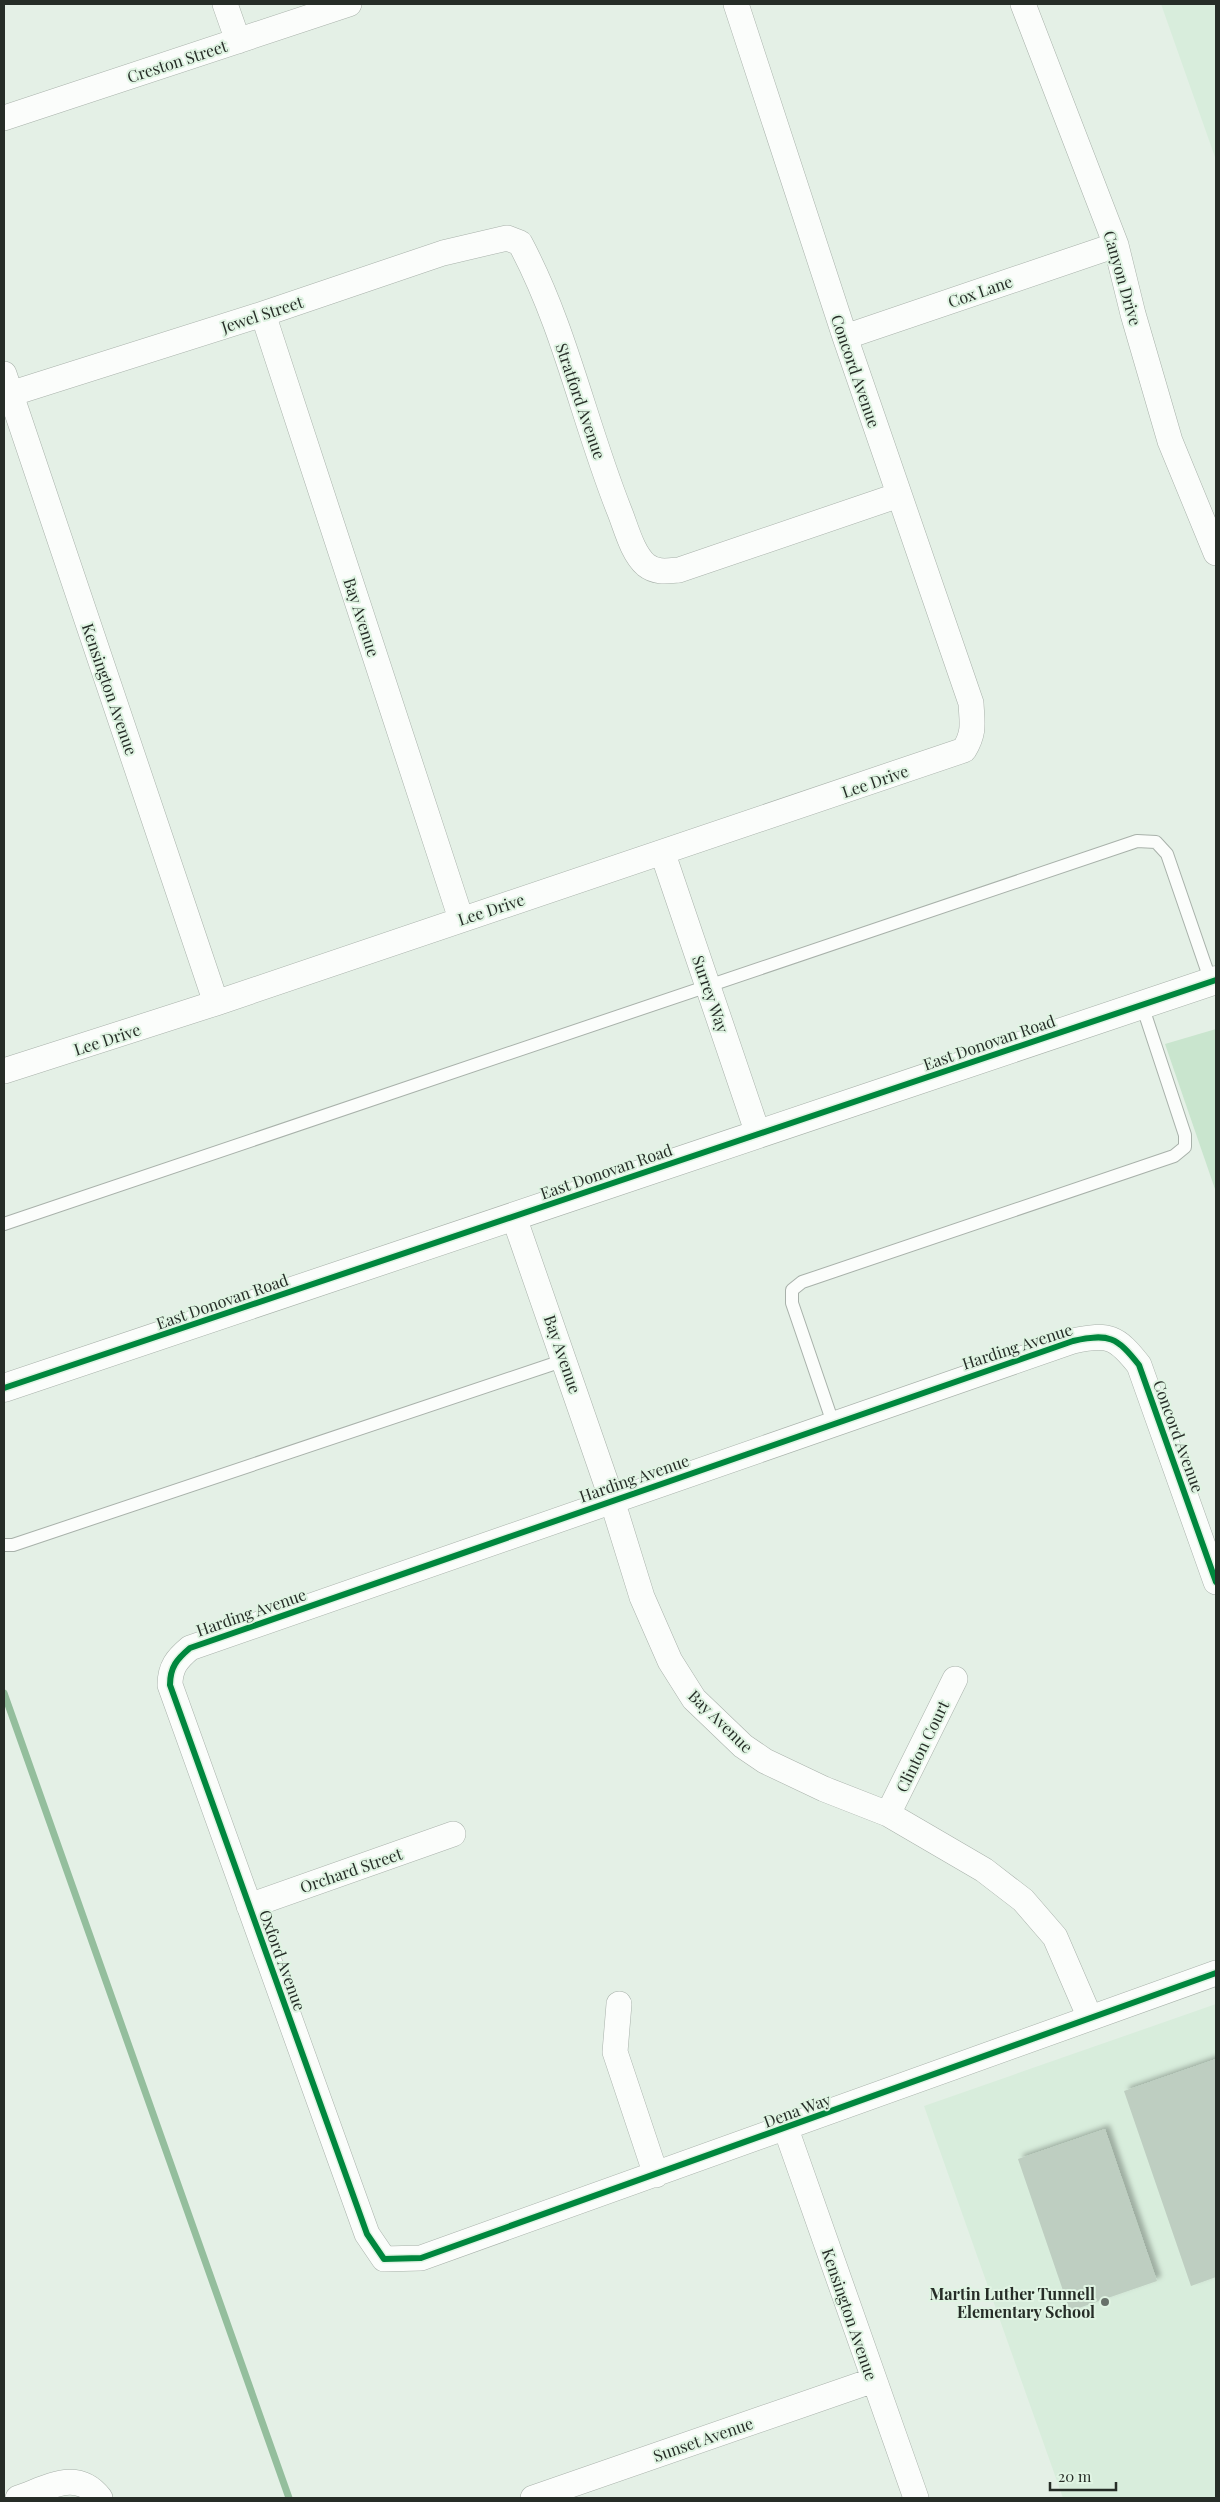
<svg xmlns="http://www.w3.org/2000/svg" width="1220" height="2502" viewBox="0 0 1220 2502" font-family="'Playfair Display',serif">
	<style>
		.built { fill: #d8eddc }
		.green { fill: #c9e5ce }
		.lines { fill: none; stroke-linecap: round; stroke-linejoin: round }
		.stream { stroke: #94be9d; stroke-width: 7 }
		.building { fill: #becec1; filter: url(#shadow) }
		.service-casing { stroke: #a8b1aa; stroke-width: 14 }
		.minor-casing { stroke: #a8b1aa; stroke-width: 26 }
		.tertiary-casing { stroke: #a8b1aa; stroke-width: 29 }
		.service { stroke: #fbfdfb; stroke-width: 12 }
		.minor { stroke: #fbfdfb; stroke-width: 25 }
		.tertiary { stroke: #fbfdfb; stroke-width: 28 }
		.cycleway-casing { stroke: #e0f4e3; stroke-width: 9 }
		.cycleway { stroke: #00873e; stroke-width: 6 }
		.poi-dot { fill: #68716a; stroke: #e0f4e3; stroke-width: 2 }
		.labels { text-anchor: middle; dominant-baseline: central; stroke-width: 4; stroke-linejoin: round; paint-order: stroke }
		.street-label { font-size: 16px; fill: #262d27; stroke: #e0f4e3 }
		.poi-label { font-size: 16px; font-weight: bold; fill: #262d27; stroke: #e0f4e3; text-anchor: end }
	</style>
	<defs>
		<filter id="shadow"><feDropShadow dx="4.5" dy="-4.5" stdDeviation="2.5" flood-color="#0004"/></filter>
	</defs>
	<rect width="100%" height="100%" fill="#e4f0e6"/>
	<path class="built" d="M 1161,4 L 1216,4 L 1216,160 Z
		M 1216,2004 L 1216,2498 L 1063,2498 L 924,2106 Z"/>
	<path class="green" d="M 1216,1029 L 1216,1192 L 1165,1044 Z"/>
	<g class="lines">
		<path class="stream" d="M 4,1693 L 289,2498"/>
	</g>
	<path class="building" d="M 1216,2059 L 1216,2277 L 1191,2286 L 1124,2091 Z
		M 1105,2129 L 1157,2281 L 1070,2311 L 1018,2159 Z"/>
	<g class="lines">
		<g class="service-casing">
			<path id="service" d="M 4,1224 L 1137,841 L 1156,842 L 1167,854 L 1211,982
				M 833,1423 L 792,1303 L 792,1290 L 802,1282 L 1174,1156 L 1185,1147 L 1185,1135 L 1142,1005
				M 4,1545 L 13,1545 L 565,1360"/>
		</g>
		<g class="minor-casing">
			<path id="minor" d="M 225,4 L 238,41
				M 1023,4 L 1116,245 L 1133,314 L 1170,441 L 1216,553
				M 4,118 L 349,4
				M 263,314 L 461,919
				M 845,337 L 1116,245
				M 4,374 L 216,1003
				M 10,394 L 263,314 L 443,253 L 507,238 L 520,243 C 565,327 584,422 619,510 C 626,527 632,553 646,565 C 656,573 667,571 679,570 L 899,495
				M 663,854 L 758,1134
				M 4,1071 L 216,1003 L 964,750 C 975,732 972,723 971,703 L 845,337 L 736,4
				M 514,1217 L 612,1500 L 642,1597 L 670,1661 L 694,1699 L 743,1746 L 765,1761 L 824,1789 L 888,1814 L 984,1870 L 1023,1900 L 1055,1937 L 1090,2018
				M 1216,1582 L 1139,1365 C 1117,1337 1109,1333 1073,1341 L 190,1648 C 177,1659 170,1667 170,1685 L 367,2234 L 384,2259 L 421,2258 L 1216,1973
				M 888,1814 L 955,1679
				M 249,1906 L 453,1834
				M 619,2004 L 615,2052 L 656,2175
				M 786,2129 L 916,2498
				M 18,2498 C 48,2488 77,2468 100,2498
				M 533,2498 L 874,2380"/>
		</g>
		<g class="tertiary-casing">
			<path id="tertiary" d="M 4,1388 L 1216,980"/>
		</g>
		<use href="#service" class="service"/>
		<use href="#minor" class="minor"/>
		<use href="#tertiary" class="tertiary"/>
		<g class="cycleway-casing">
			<path id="cycleway" d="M 4,1388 L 1216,980
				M 1216,1582 L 1139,1365 C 1117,1337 1109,1333 1073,1341 L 190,1648 C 177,1659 170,1667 170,1685 L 367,2234 L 384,2259 L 421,2258 L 1216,1973"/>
		</g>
		<use href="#cycleway" class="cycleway"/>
	</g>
	<circle class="poi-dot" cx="1105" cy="2302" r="5"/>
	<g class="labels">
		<g class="street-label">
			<text transform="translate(177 61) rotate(-18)">Creston Street</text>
			<text transform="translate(1123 278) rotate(74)">Canyon Drive</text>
			<text transform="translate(980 291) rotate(-19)">Cox Lane</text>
			<text transform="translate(262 314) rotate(-18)">Jewel Street</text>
			<text transform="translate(856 371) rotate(71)">Concord Avenue</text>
			<text transform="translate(581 401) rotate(71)">Stratford Avenue</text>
			<text transform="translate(362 617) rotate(72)">Bay Avenue</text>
			<text transform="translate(110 689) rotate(71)">Kensington Avenue</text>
			<text transform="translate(875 781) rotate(-19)">Lee Drive</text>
			<text transform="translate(491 909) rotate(-18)">Lee Drive</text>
			<text transform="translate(711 994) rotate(71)">Surrey Way</text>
			<text transform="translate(107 1039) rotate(-18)">Lee Drive</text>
			<text transform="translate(989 1042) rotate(-19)">East Donovan Road</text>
			<text transform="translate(606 1171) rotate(-19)">East Donovan Road</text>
			<text transform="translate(222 1301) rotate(-19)">East Donovan Road</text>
			<text transform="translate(1017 1346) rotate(-18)">Harding Avenue</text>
			<text transform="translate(563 1354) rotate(71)">Bay Avenue</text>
			<text transform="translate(1179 1436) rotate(70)">Concord Avenue</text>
			<text transform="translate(634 1478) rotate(-19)">Harding Avenue</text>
			<text transform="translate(251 1612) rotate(-19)">Harding Avenue</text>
			<text transform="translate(721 1721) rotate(44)">Bay Avenue</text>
			<text transform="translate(922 1746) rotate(-64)">Clinton Court</text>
			<text transform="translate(351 1870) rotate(-19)">Orchard Street</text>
			<text transform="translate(283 1960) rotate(70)">Oxford Avenue</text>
			<text transform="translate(797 2110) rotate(-20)">Dena Way</text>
			<text transform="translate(850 2314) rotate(71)">Kensington Avenue</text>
			<text transform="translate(703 2439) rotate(-19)">Sunset Avenue</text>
		</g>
		<g class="poi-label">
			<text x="1095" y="2293">Martin Luther Tunnell<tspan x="1095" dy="18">Elementary School</tspan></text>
		</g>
	</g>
	<rect width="1220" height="2502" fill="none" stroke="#262d27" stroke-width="10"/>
	<path d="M1050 2482v8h66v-8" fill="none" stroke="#262d27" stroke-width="2.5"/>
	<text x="1058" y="2482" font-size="15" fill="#262d27" stroke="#e0f4e3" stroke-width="4" paint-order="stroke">20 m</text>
</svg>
